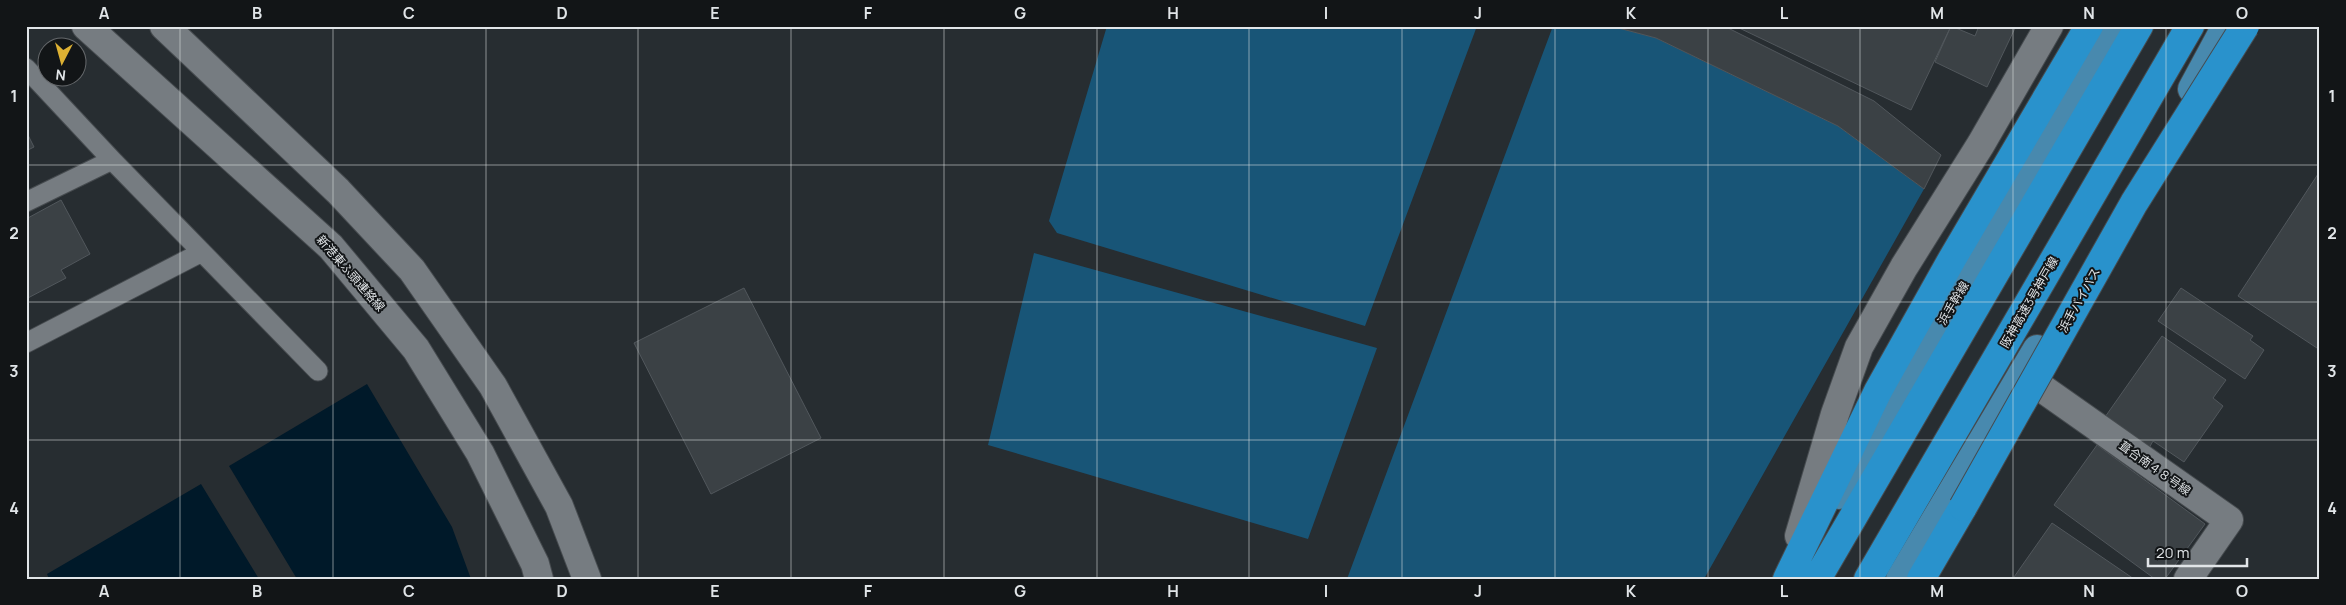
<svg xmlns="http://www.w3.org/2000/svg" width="2346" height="605" viewBox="0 0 2346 605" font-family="Manrope,'Noto Sans JP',sans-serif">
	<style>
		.green { fill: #185577 }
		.water { fill: #001929 }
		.building { fill: #3b4145; stroke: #51575c }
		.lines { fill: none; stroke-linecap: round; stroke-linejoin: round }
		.service-casing { stroke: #464b4f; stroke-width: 21 }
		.minor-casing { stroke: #464b4f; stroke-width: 30 }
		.tertiary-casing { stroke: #464b4f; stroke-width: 30 }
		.primary-casing { stroke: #464b4f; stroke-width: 30 }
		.motorway-casing { stroke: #464b4f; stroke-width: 30 }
		.service { stroke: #767c81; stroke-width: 19 }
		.minor { stroke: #767c81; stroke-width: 28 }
		.tertiary { stroke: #767c81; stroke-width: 28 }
		.primary { stroke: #4889ae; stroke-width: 28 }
		.motorway { stroke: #2992cc; stroke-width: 28 }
		.motorway-bridge-casing { stroke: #464b4f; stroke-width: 30; stroke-linecap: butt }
		.motorway-bridge { stroke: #2992cc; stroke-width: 28 }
		.grid { fill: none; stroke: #e1e5e8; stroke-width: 1; stroke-opacity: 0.55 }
		.labels { text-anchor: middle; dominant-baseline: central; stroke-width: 4; stroke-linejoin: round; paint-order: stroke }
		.street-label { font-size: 12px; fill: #e1e5e8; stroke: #121517 }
		.neatline { fill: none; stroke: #e1e5e8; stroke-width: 2 }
		.grid-label { font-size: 16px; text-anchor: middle; font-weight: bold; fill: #e1e5e8 }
	</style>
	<rect width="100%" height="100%" fill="#272d31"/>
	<path class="green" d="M 1107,26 L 1477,26 L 1365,326 L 1057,233 L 1049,221 Z
		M 1553,26 L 1611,26 L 1656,38 L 1838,126 L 1924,189 L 1704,579 L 1347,579 Z
		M 1034,253 L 1377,348 L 1308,539 L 988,445 Z"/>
	<path class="water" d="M 367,384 L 452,527 L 471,579 L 297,579 L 229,466 Z
		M 201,484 L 259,579 L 49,579 L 47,574 Z"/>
	<path class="building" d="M 1611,26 L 1724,26 L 1874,101 L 1941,155 L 1924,189 L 1838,126 L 1656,38 Z
		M 1735,26 L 1951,26 L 1911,110 Z
		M 1951,26 L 1975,36 L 1979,26 L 2016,26 L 1987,87 L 1935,62 Z
		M 26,131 L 34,147 L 26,151 Z
		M 2320,171 L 2320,350 L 2238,296 Z
		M 61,200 L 90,254 L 61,270 L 66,278 L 26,299 L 26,219 Z
		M 744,288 L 821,438 L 711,494 L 634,343 Z
		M 2181,288 L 2253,336 L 2250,340 L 2264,350 L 2245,379 L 2158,321 Z
		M 2162,336 L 2226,380 L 2213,398 L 2223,406 L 2184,462 L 2153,441 L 2149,448 L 2105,417 Z
		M 2097,445 L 2205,524 L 2165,579 L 2155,579 L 2054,505 Z
		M 2052,523 L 2134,579 L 2017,579 L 2014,577 Z"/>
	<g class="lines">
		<g class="service-casing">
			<path id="service" d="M 26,68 L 112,160 L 318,371
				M 26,202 L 112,160
				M 26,343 L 202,252"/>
		</g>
		<g class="minor-casing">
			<path id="minor" d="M 2022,374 L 2229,520 L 2188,579
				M 1799,536 L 1835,414 L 1859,347 L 1904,267 L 1981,144 L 2049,26"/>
		</g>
		<g class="tertiary-casing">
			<path id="tertiary" d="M 86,26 L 331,247 L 416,349 L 480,453 L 535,564 L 539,579
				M 164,26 L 338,191 L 412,270 L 493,386 L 559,506 L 587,579"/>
		</g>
		<g class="primary-casing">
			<path id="primary" d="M 2192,89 L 2226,26
				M 1839,495 L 2117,26
				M 1900,579 L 2037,349"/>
		</g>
		<g class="motorway-casing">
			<path id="motorway" d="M 1787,579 L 1878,391 L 1952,259 L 2089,26
				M 1817,579 L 2139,26
				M 1868,579 L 2190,26
				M 1921,579 L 1963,507"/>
		</g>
		<use href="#service" class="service"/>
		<use href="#minor" class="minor"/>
		<use href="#tertiary" class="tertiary"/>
		<use href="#primary" class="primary"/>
		<use href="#motorway" class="motorway"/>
		<g class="motorway-bridge-casing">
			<path id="motorway-bridge" d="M 1963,507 L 2134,203 L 2245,26"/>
		</g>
		<use href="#motorway-bridge" class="motorway-bridge"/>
	</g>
	<path class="grid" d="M 180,26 L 180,579M 333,26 L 333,579M 486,26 L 486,579M 638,26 L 638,579M 791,26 L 791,579M 944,26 L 944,579M 1097,26 L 1097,579M 1249,26 L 1249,579M 1402,26 L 1402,579M 1555,26 L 1555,579M 1708,26 L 1708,579M 1860,26 L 1860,579M 2013,26 L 2013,579M 2166,26 L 2166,579M 26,165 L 2320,165M 26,302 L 2320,302M 26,440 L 2320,440"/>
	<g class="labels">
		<g class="street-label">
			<text transform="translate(351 273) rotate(49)">新港東ふ頭連絡線</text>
			<text transform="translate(2079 300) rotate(-61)">浜手バイパス</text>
			<text transform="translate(2029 302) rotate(-60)">阪神高速3号神戸線</text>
			<text transform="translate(1953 303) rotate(-59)">浜手幹線</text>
			<text transform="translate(2155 468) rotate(35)">葺合南４８号線</text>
		</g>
	</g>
	<rect width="2346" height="605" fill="none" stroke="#121517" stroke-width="55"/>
	<g transform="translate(62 62) rotate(186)"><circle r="24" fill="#121517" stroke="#65686b"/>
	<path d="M0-4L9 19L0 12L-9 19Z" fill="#ddb133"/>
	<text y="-8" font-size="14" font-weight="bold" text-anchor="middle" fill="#e1e5e8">N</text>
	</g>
	<path d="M2148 558v8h99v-8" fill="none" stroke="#e1e5e8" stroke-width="2.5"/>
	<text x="2156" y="558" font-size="15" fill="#e1e5e8" stroke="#121517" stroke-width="4" paint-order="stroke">20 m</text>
	<rect x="28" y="28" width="2290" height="550" class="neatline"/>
	<g class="grid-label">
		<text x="104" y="19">A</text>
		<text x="257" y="19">B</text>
		<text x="409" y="19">C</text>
		<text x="562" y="19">D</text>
		<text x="715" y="19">E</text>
		<text x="868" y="19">F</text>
		<text x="1020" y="19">G</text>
		<text x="1173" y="19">H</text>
		<text x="1326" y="19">I</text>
		<text x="1478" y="19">J</text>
		<text x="1631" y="19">K</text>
		<text x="1784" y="19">L</text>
		<text x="1937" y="19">M</text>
		<text x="2089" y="19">N</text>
		<text x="2242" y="19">O</text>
		<text x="14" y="102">1</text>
		<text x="2332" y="102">1</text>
		<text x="14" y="239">2</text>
		<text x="2332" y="239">2</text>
		<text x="14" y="377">3</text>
		<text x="2332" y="377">3</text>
		<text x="14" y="514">4</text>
		<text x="2332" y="514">4</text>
		<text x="104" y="597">A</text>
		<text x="257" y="597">B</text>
		<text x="409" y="597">C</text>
		<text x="562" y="597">D</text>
		<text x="715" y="597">E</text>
		<text x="868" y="597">F</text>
		<text x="1020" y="597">G</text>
		<text x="1173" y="597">H</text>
		<text x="1326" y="597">I</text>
		<text x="1478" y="597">J</text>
		<text x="1631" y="597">K</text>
		<text x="1784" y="597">L</text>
		<text x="1937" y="597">M</text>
		<text x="2089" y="597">N</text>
		<text x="2242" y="597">O</text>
	</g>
</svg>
